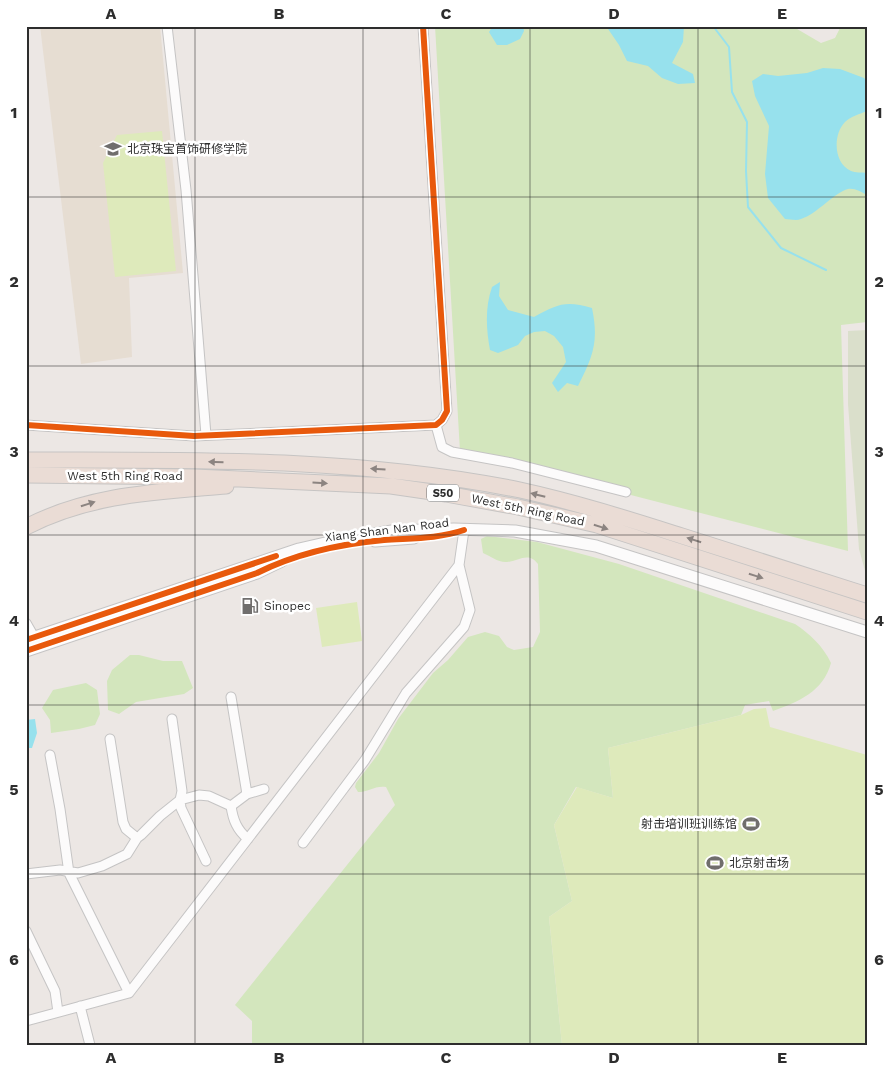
<svg xmlns="http://www.w3.org/2000/svg" width="893" height="1071" viewBox="0 0 893 1071" font-family="'Work Sans','Noto Sans SC',sans-serif">
	<style>
		.education { fill: #e6ddd2 }
		.green { fill: #d3e6bd }
		.cemetery { fill: #dadfcb }
		.pitch { fill: #deeabb }
		.water { fill: #97e1ed }
		.lines { fill: none; stroke-linecap: round; stroke-linejoin: round }
		.stream { stroke: #97e1ed; stroke-width: 2 }
		.minor-casing { stroke: #c5c4c4; stroke-width: 11 }
		.secondary-casing { stroke: #c5c4c4; stroke-width: 13 }
		.motorway-casing { stroke: #c6c4c3; stroke-width: 17 }
		.minor { stroke: #fcfbfb; stroke-width: 9 }
		.secondary { stroke: #fcfbfb; stroke-width: 11 }
		.motorway { stroke: #eadcd5; stroke-width: 15 }
		.cycleway-casing { stroke: #fff; stroke-width: 9 }
		.cycleway { stroke: #e8590c; stroke-width: 6 }
		.oneway { fill: #8c8481 }
		.grid { fill: none; stroke: #2d2d2d; stroke-width: 1; stroke-opacity: 0.55 }
		.labels { text-anchor: middle; dominant-baseline: central; stroke-width: 5; stroke-linejoin: round; paint-order: stroke }
		.shield { fill: #fff; stroke: #6c6c6c; stroke-width: 1 }
		.shield-label { font-size: 11px; font-weight: bold; fill: #2d2d2d }
		.poi-label { font-size: 12px; fill: #2d2d2d; stroke: #fff; text-anchor: start }
		.street-label { font-size: 12px; fill: #2d2d2d; stroke: #fff }
		.neatline { fill: none; stroke: #2d2d2d; stroke-width: 2 }
		.grid-label { font-size: 16px; text-anchor: middle; font-weight: bold; fill: #2d2d2d }
	</style>
	<rect width="100%" height="100%" fill="#ece7e4"/>
	<path class="education" d="M 40,26 L 160,26 L 183,273 L 129,278 L 132,357 L 81,364 Z"/>
	<path class="green" d="M 435,26 L 792,26 L 821,43 L 835,38 L 841,26 L 867,26 L 867,322 L 841,325 L 848,551 L 460,451 Z
		M 487,536 L 537,542 L 619,564 L 795,624 C 810,634 823,646 831,663 C 823,692 798,702 773,711 L 769,701 L 745,705 L 741,715 L 608,748 L 613,798 L 576,787 L 554,825 L 572,901 L 549,917 L 562,1045 L 252,1045 L 252,1021 L 235,1005 L 395,805 L 386,787 C 376,785 368,792 358,792 L 355,787 L 356,783 L 379,753 L 398,719 L 433,673 L 448,660 L 468,637 L 485,632 L 499,636 L 507,647 L 514,650 L 533,647 L 540,632 L 538,564 C 529,551 518,561 507,562 C 499,563 490,556 483,553 L 481,539 Z
		M 130,655 L 139,655 L 163,661 L 182,661 L 193,688 L 184,694 L 136,702 L 119,714 L 108,710 L 107,681 L 112,670 Z
		M 86,683 L 97,690 L 100,714 L 95,725 L 79,729 L 51,733 L 50,720 L 42,708 L 53,690 Z"/>
	<path class="cemetery" d="M 867,330 L 867,578 L 859,549 L 848,404 L 848,331 Z"/>
	<path class="pitch" d="M 162,131 L 176,271 L 115,277 L 103,163 L 117,135 Z
		M 357,602 L 362,641 L 322,647 L 316,608 Z
		M 766,708 L 770,727 L 867,755 L 867,1045 L 562,1045 L 549,917 L 572,901 L 554,825 L 577,787 L 613,798 L 608,748 L 741,715 L 754,709 Z"/>
	<path class="water" d="M 493,26 L 523,26 L 524,31 L 520,39 L 507,45 L 497,45 L 489,32 Z
		M 606,26 L 684,26 L 683,42 L 672,63 L 693,74 L 695,83 L 678,84 L 662,78 L 648,66 L 627,61 L 619,45 Z
		M 823,68 L 840,69 L 864,78 L 867,81 L 867,111 C 860,114 851,116 845,122 C 833,134 833,163 851,171 C 855,173 862,172 867,173 L 867,195 C 861,192 855,188 848,189 C 835,192 817,214 801,219 C 796,221 790,219 785,219 L 768,198 L 765,174 L 769,126 L 755,96 L 752,81 L 763,74 L 778,76 L 807,73 Z
		M 500,282 L 499,296 L 508,310 L 534,317 C 557,304 566,300 592,308 C 599,342 593,356 578,386 L 567,383 L 558,392 L 552,383 L 566,362 L 563,347 L 554,336 L 545,331 L 534,332 L 525,336 L 518,345 L 498,353 L 490,350 C 486,329 485,307 492,287 Z
		M 35,719 L 37,733 L 32,748 L 26,748 L 26,720 Z"/>
	<g class="lines">
		<path class="stream" d="M 713,26 L 729,47 L 732,92 L 747,122 L 746,171 L 748,207 L 781,248 L 826,270"/>
		<g class="minor-casing">
			<path id="minor" d="M 167,26 L 186,190 L 206,435
				M 26,425 L 194,436 L 436,425 L 442,420 L 447,411 L 423,26
				M 436,425 L 442,447 L 452,452 L 512,463 L 626,492
				M 26,623 L 34,637
				M 231,697 L 247,794
				M 172,719 L 182,791 L 180,800 L 181,808 L 206,861
				M 110,739 L 123,822 L 126,829 L 137,838
				M 50,755 L 60,809 L 69,873 L 129,993
				M 248,839 C 237,830 233,820 231,806 L 247,794 L 264,789
				M 303,843 L 365,760 L 406,693 L 464,627 L 470,610 L 459,565
				M 26,874 L 60,870 L 78,873 L 102,866 L 127,854 L 137,838 L 141,835 L 160,816 L 180,800 L 199,795 L 209,796 L 231,806
				M 26,931 L 55,991 L 58,1012
				M 80,1006 L 90,1045
				M 26,1021 L 129,993 L 459,565 L 464,530"/>
		</g>
		<g class="secondary-casing">
			<path id="secondary" d="M 375,541 L 414,538
				M 26,640 L 299,549 L 347,538 L 392,531 L 454,529 L 515,531 L 596,546 L 867,632
				M 26,651 L 257,573 L 282,561"/>
		</g>
		<g class="motorway-casing">
			<path id="motorway" d="M 26,460 C 191,460 358,457 520,490 C 575,502 628,519 682,536 C 743,555 805,575 867,595
				M 26,475 L 194,477 L 391,486 L 446,494 L 518,507 L 597,525 L 867,612
				M 26,527 C 90,494 156,492 226,486"/>
		</g>
		<use href="#minor" class="minor"/>
		<use href="#secondary" class="secondary"/>
		<use href="#motorway" class="motorway"/>
		<g class="cycleway-casing">
			<path id="cycleway" d="M 26,425 L 194,436 L 436,425 L 442,420 L 447,411 L 423,26
				M 26,640 L 276,556
				M 26,651 L 257,573 C 297,553 339,544 384,540 C 410,538 438,539 464,530"/>
		</g>
		<use href="#cycleway" class="cycleway"/>
	</g>
	<defs><path id="oneway-solid" d="M-6-.8H1V-3.2L6.5 0L1 3.2V.8H-6Z" transform="scale(1.25)"/></defs>
	<g class="oneway">
		<use href="#oneway-solid" transform="translate(216 462) rotate(-178)"/>
		<use href="#oneway-solid" transform="translate(378 469) rotate(-177)"/>
		<use href="#oneway-solid" transform="translate(320 483) rotate(3)"/>
		<use href="#oneway-solid" transform="translate(538 495) rotate(-166)"/>
		<use href="#oneway-solid" transform="translate(88 504) rotate(-18)"/>
		<use href="#oneway-solid" transform="translate(601 527) rotate(17)"/>
		<use href="#oneway-solid" transform="translate(694 540) rotate(-162)"/>
		<use href="#oneway-solid" transform="translate(756 576) rotate(18)"/>
	</g>
	<path class="grid" d="M 195,26 L 195,1045M 363,26 L 363,1045M 530,26 L 530,1045M 698,26 L 698,1045M 26,197 L 867,197M 26,366 L 867,366M 26,535 L 867,535M 26,705 L 867,705M 26,874 L 867,874"/>
	<defs>
		<g id="university-bare" transform="scale(1.35)"><path d="M0-5L7-2L0 1L-7-2ZM-4 1L0 2.5L4 1V4Q0 6-4 4Z" fill="#706e6d" stroke="#fff" stroke-width="2.5" paint-order="stroke"/></g>
		<g id="fuel-bare" transform="scale(1.35)"><path d="M-5.5-6h7V0h2V4h1.3V-2.5L3-4.5l.8-.8L6-3V5H2.5V1h-1V6h-7ZM-4.2-4.7v3.2H.2V-4.7Z" fill="#706e6d" stroke="#fff" stroke-width="2.5" paint-order="stroke"/></g>
		<g id="stadium-bare" transform="scale(1.35)"><path d="M0-5a6.5 5 0 1 0 0 10a6.5 5 0 1 0 0-10ZM-3.5-1.8h7v3.6h-7Z" fill="#706e6d" stroke="#fff" stroke-width="2.5" paint-order="stroke"/></g>
	</defs>
	<g fill-rule="evenodd">
		<use href="#university-bare" x="113" y="149"/>
		<use href="#fuel-bare" x="250" y="606"/>
		<use href="#stadium-bare" x="751" y="824"/>
		<use href="#stadium-bare" x="715" y="863"/>
	</g>
	<g class="labels">
		<rect class="shield" x="427" y="484.5" width="32" height="17" rx="4"/>
		<g class="shield-label">
			<text x="443" y="493">S50</text>
		</g>
		<g class="poi-label">
			<text x="127" y="149">北京珠宝首饰研修学院</text>
			<text x="264" y="606">Sinopec</text>
			<text x="737" y="824" text-anchor="end">射击培训班训练馆</text>
			<text x="729" y="863">北京射击场</text>
		</g>
		<g class="street-label">
			<text x="125" y="476">West 5th Ring Road</text>
			<text transform="translate(528 510) rotate(12)">West 5th Ring Road</text>
			<text transform="translate(387 530) rotate(-7)">Xiang Shan Nan Road</text>
		</g>
	</g>
	<rect width="893" height="1071" fill="none" stroke="#ffffff" stroke-width="55"/>
	<rect x="28" y="28" width="838" height="1016" class="neatline"/>
	<g class="grid-label">
		<text x="111" y="19">A</text>
		<text x="279" y="19">B</text>
		<text x="446" y="19">C</text>
		<text x="614" y="19">D</text>
		<text x="782" y="19">E</text>
		<text x="14" y="118">1</text>
		<text x="879" y="118">1</text>
		<text x="14" y="287">2</text>
		<text x="879" y="287">2</text>
		<text x="14" y="457">3</text>
		<text x="879" y="457">3</text>
		<text x="14" y="626">4</text>
		<text x="879" y="626">4</text>
		<text x="14" y="795">5</text>
		<text x="879" y="795">5</text>
		<text x="14" y="965">6</text>
		<text x="879" y="965">6</text>
		<text x="111" y="1063">A</text>
		<text x="279" y="1063">B</text>
		<text x="446" y="1063">C</text>
		<text x="614" y="1063">D</text>
		<text x="782" y="1063">E</text>
	</g>
</svg>
